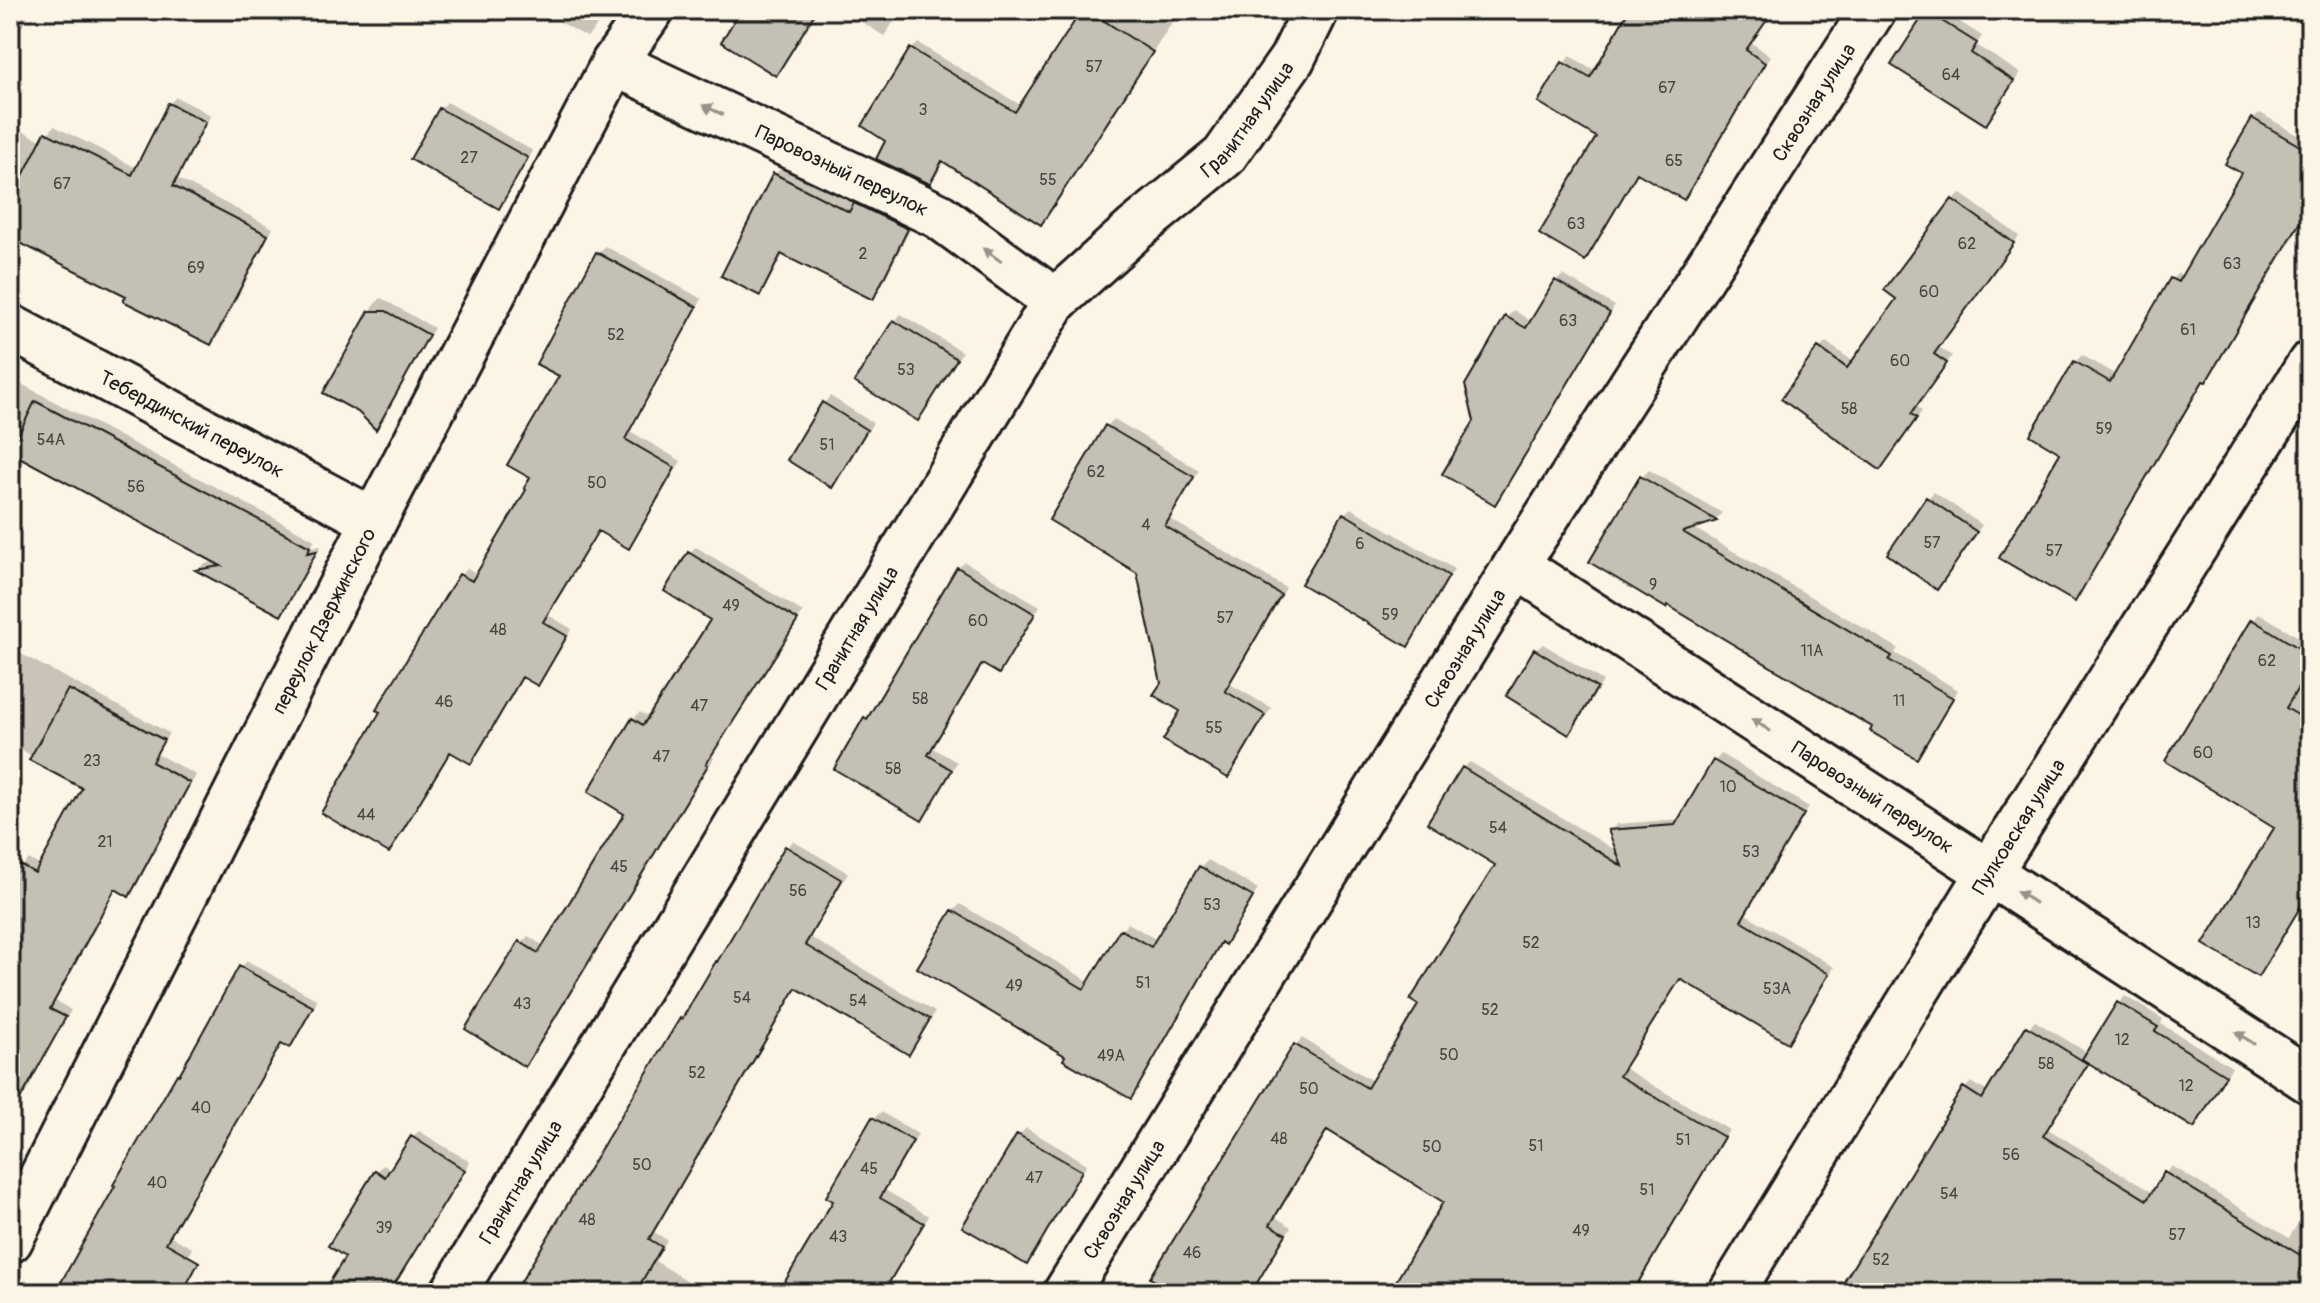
<svg xmlns="http://www.w3.org/2000/svg" width="2320" height="1303" viewBox="0 0 2320 1303" font-family="Pangolin,sans-serif">
	<style>
		.shadow { fill: #0003 }
		.building { fill: #c4c0b3; stroke: #1c1c1c; stroke-width: 2 }
		.lines { fill: none; stroke-linecap: round; stroke-linejoin: round }
		.minor-casing { stroke: #1c1c1c; stroke-width: 50 }
		.minor { stroke: #fcf5e5; stroke-width: 44 }
		.oneway { fill: #97938b }
		.labels { text-anchor: middle; dominant-baseline: central; stroke-width: 8; stroke-linejoin: round; paint-order: stroke }
		.number-label { font-size: 16px; fill: #464542 }
		.street-label { font-size: 20px; fill: #1c1c1c; stroke: #fcf5e5 }
	</style>
	<rect width="100%" height="100%" fill="#fcf5e5"/>
	<filter id="ink" filterUnits="userSpaceOnUse"><feTurbulence type="fractalNoise" baseFrequency=".0125" numOctaves="2"/><feDisplacementMap in="SourceGraphic" scale="16" xChannelSelector="R" yChannelSelector="G"/><feConvolveMatrix kernelMatrix="1 2 1 2 8 2 1 2 1" color-interpolation-filters="sRGB"/></filter>
	<g filter="url(#ink)">
		<path class="shadow" d="M 10,10 L 31,10 L 23,25 L 16,32 L 10,29 Z
			M 539,10 L 605,10 L 594,30 L 587,37 Z
			M 743,10 L 817,10 L 782,67 L 776,74 Z
			M 843,10 L 902,10 L 884,36 Z
			M 1084,10 L 1180,10 L 1048,216 L 1041,222 L 944,160 L 937,175 L 930,182 L 887,140 L 912,49 L 918,43 L 1022,106 Z
			M 1651,10 L 1774,10 L 1752,43 L 1770,56 L 1690,191 L 1683,198 L 1639,172 L 1592,252 L 1585,259 L 1599,136 L 1541,101 L 1564,63 L 1570,56 L 1596,71 Z
			M 1930,10 L 1941,10 L 1982,36 L 1976,45 L 2020,73 L 1993,116 L 1986,123 L 1927,12 Z
			M 2283,10 L 2308,10 L 2299,19 Z
			M 176,97 L 211,115 L 178,179 L 273,228 L 218,336 L 211,343 L 129,295 L 10,235 L 10,125 L 43,141 L 54,126 L 137,168 L 169,104 Z
			M 447,102 L 533,151 L 505,200 L 499,206 L 441,109 Z
			M 2260,113 L 2310,142 L 2310,209 L 2212,373 L 2205,379 L 2112,537 L 2113,538 L 2081,593 L 2075,600 L 2063,452 L 2075,362 L 2082,355 L 2116,375 L 2172,279 L 2178,273 L 2184,276 L 2244,172 L 2253,119 Z
			M 781,168 L 855,205 L 862,198 L 914,222 L 879,291 L 873,298 L 784,253 L 766,287 L 760,294 L 774,175 Z
			M 1960,193 L 2019,236 L 1939,347 L 1952,356 L 1916,406 L 1922,411 L 1887,461 L 1820,348 L 1826,342 L 1854,362 L 1899,298 L 1953,200 Z
			M 605,246 L 702,299 L 630,431 L 681,461 L 635,540 L 628,547 L 599,530 L 548,615 L 572,629 L 544,677 L 537,683 L 524,676 L 478,755 L 471,762 L 451,751 L 396,844 L 389,850 L 461,575 L 468,568 L 478,575 L 529,489 L 561,375 L 539,363 L 598,253 Z
			M 1563,275 L 1615,306 L 1501,496 L 1494,503 L 1467,385 L 1507,317 L 1514,310 L 1532,322 L 1556,281 Z
			M 381,298 L 434,328 L 385,415 L 379,422 L 326,392 L 374,305 Z
			M 901,314 L 962,352 L 924,412 L 918,418 L 895,321 Z
			M 10,378 L 315,540 L 311,547 L 321,546 L 288,607 L 281,614 L 198,569 L 204,564 L 218,561 L 10,450 Z
			M 830,396 L 873,423 L 838,479 L 832,486 L 824,403 Z
			M 1114,419 L 1199,470 L 1170,519 L 1286,588 L 1230,684 L 1271,708 L 1234,769 L 1228,775 L 1163,683 L 1139,571 L 1051,519 L 1107,426 Z
			M 1649,470 L 1722,513 L 1716,519 L 1692,527 L 1898,648 L 1895,653 L 1958,690 L 1923,750 L 1917,756 L 1875,727 L 1668,603 L 1592,562 L 1642,477 Z
			M 1934,492 L 1982,525 L 1937,587 L 1927,499 Z
			M 1351,508 L 1454,569 L 1414,637 L 1407,644 L 1344,514 Z
			M 696,547 L 803,612 L 712,756 L 714,758 L 532,1058 L 525,1064 L 521,943 L 528,936 L 544,946 L 626,813 L 633,719 L 640,712 L 650,718 L 713,619 L 689,553 Z
			M 965,562 L 1040,606 L 1005,664 L 998,671 L 984,663 L 933,748 L 957,762 L 928,812 L 922,819 L 866,718 L 873,712 L 958,568 Z
			M 2259,613 L 2310,644 L 2310,892 L 2264,968 L 2258,975 L 2277,827 L 2167,760 L 2253,620 Z
			M 1543,644 L 1603,681 L 1576,726 L 1569,733 L 1508,695 L 1536,650 Z
			M 10,648 L 169,733 L 157,754 L 196,775 L 136,887 L 129,894 L 117,888 L 56,1001 L 71,1010 L 19,1103 L 13,1110 L 10,1109 L 10,888 L 22,866 L 29,859 L 41,866 L 84,787 L 10,743 Z
			M 1721,754 L 1809,807 L 1746,914 L 1834,967 L 1795,1034 L 1788,1040 L 1682,977 L 1624,1068 L 1729,1130 L 1633,1293 L 1412,1293 L 1446,1201 L 1329,1129 L 1276,1217 L 1291,1227 L 1251,1293 L 1142,1293 L 1296,1045 L 1302,1038 L 1374,1082 L 1421,1004 L 1498,864 L 1463,768 L 1470,762 L 1620,853 L 1610,831 L 1617,824 L 1681,819 L 1715,761 Z
			M 793,841 L 848,873 L 810,937 L 935,1012 L 915,1046 L 909,1052 L 798,987 L 654,1232 L 667,1240 L 655,1261 L 708,1293 L 514,1293 L 787,848 Z
			M 1208,860 L 1258,889 L 1232,935 L 1225,942 L 1223,941 L 1137,1090 L 1131,1097 L 1068,1055 L 920,967 L 954,911 L 960,904 L 1090,982 L 1122,930 L 1128,923 L 1157,940 L 1201,867 Z
			M 247,961 L 318,1000 L 296,1039 L 289,1046 L 283,1042 L 171,1236 L 192,1248 L 168,1293 L 57,1293 L 178,1075 L 185,1068 L 241,967 Z
			M 2125,996 L 2163,1019 L 2161,1024 L 2232,1067 L 2200,1119 L 2194,1126 L 2090,1062 L 2048,1129 L 2153,1193 L 2172,1166 L 2289,1238 L 2310,1204 L 2310,1293 L 1840,1293 L 1965,1088 L 1971,1082 L 1988,1092 L 2028,1028 L 2035,1021 L 2088,1053 L 2119,1003 Z
			M 881,1112 L 918,1134 L 885,1190 L 929,1216 L 884,1293 L 780,1293 L 836,1200 L 874,1118 Z
			M 1026,1128 L 1087,1164 L 1033,1256 L 1027,1263 L 964,1226 L 1019,1135 Z
			M 419,1131 L 470,1162 L 390,1293 L 325,1293 L 348,1256 L 376,1172 L 383,1165 L 392,1170 L 412,1137 Z"/>
		<path class="building" d="M 741,10 L 817,10 L 776,76 L 721,42 Z
			M 1082,10 L 1087,10 L 1153,52 L 1041,225 L 942,161 L 930,184 L 876,159 L 885,141 L 862,126 L 910,48 L 1015,112 Z
			M 1629,10 L 1774,10 L 1746,50 L 1765,63 L 1684,200 L 1637,173 L 1585,261 L 1539,234 L 1596,137 L 1538,102 L 1562,62 L 1590,78 Z
			M 1926,11 L 1977,43 L 1971,53 L 2014,81 L 1986,125 L 1891,65 Z
			M 168,103 L 206,122 L 173,186 L 268,235 L 211,345 L 123,301 L 126,296 L 10,238 L 10,201 L 45,132 L 132,175 Z
			M 439,108 L 528,158 L 499,209 L 410,159 Z
			M 2252,118 L 2310,152 L 2310,205 L 2206,382 L 2203,381 L 2107,544 L 2108,545 L 2075,602 L 1999,558 L 2060,453 L 2030,435 L 2074,361 L 2110,382 L 2170,278 L 2178,282 L 2241,173 L 2225,164 Z
			M 773,173 L 849,212 L 854,203 L 908,229 L 873,300 L 781,254 L 760,296 L 721,276 Z
			M 1952,199 L 2014,243 L 1934,354 L 1947,363 L 1911,414 L 1917,418 L 1880,470 L 1781,399 L 1818,347 L 1847,368 L 1896,299 L 1884,290 Z
			M 596,252 L 697,307 L 625,439 L 675,468 L 629,549 L 598,531 L 543,622 L 567,636 L 538,686 L 522,677 L 471,764 L 450,752 L 389,853 L 321,813 L 380,712 L 376,710 L 459,574 L 472,581 L 526,490 L 524,488 L 530,478 L 507,465 L 559,376 L 536,364 Z
			M 1555,280 L 1610,313 L 1495,505 L 1442,474 L 1474,421 L 1465,385 L 1505,316 L 1526,328 Z
			M 369,311 L 386,311 L 429,335 L 376,430 L 358,412 L 323,393 Z
			M 893,320 L 957,359 L 918,421 L 854,382 Z
			M 35,401 L 310,547 L 307,553 L 317,551 L 281,616 L 195,570 L 221,566 L 10,452 Z
			M 822,402 L 867,430 L 832,488 L 787,460 Z
			M 1105,425 L 1194,477 L 1165,526 L 1281,595 L 1225,691 L 1265,715 L 1228,778 L 1163,740 L 1180,711 L 1153,695 L 1161,683 L 1137,573 L 1049,520 Z
			M 1640,476 L 1717,521 L 1683,532 L 1892,656 L 1889,660 L 1953,698 L 1917,759 L 1870,731 L 1872,727 L 1667,605 L 1666,608 L 1589,562 Z
			M 1926,497 L 1977,532 L 1937,590 L 1887,554 Z
			M 1343,513 L 1449,576 L 1408,647 L 1301,584 Z
			M 688,552 L 798,620 L 706,764 L 708,765 L 525,1067 L 465,1029 L 519,941 L 538,953 L 624,814 L 588,792 L 632,718 L 643,725 L 710,620 L 664,591 Z
			M 957,567 L 1035,614 L 999,674 L 982,664 L 928,755 L 952,770 L 922,821 L 834,769 L 864,717 L 867,719 Z
			M 2251,619 L 2310,655 L 2310,668 L 2286,708 L 2310,722 L 2310,891 L 2258,977 L 2203,944 L 2274,828 L 2165,761 Z
			M 1534,649 L 1597,688 L 1569,735 L 1506,696 Z
			M 68,689 L 164,740 L 152,762 L 190,783 L 129,897 L 115,889 L 50,1009 L 66,1017 L 10,1118 L 10,859 L 35,873 L 82,788 L 29,760 Z
			M 1713,760 L 1804,814 L 1741,921 L 1829,974 L 1788,1043 L 1680,979 L 1619,1076 L 1724,1137 L 1632,1293 L 1389,1293 L 1443,1202 L 1327,1130 L 1270,1225 L 1286,1234 L 1251,1293 L 1175,1293 L 1150,1278 L 1294,1044 L 1367,1088 L 1418,1005 L 1410,1000 L 1495,865 L 1427,823 L 1462,767 L 1622,866 L 1608,830 L 1675,825 Z
			M 785,846 L 842,880 L 805,945 L 930,1019 L 909,1055 L 796,988 L 649,1239 L 662,1247 L 635,1293 L 514,1293 L 680,1018 L 682,1019 L 716,961 L 717,962 Z
			M 1199,866 L 1253,897 L 1225,945 L 1221,942 L 1131,1099 L 1063,1060 L 1065,1056 L 917,968 L 952,910 L 1084,989 L 1120,929 L 1151,947 Z
			M 239,966 L 313,1007 L 290,1048 L 281,1044 L 166,1243 L 199,1262 L 182,1293 L 55,1293 L 115,1186 L 113,1185 L 177,1074 L 179,1075 Z
			M 2117,1002 L 2158,1027 L 2155,1031 L 2226,1075 L 2194,1128 L 2082,1059 Z
			M 2026,1026 L 2088,1064 L 2043,1136 L 2147,1200 L 2164,1172 L 2310,1261 L 2310,1293 L 1837,1293 L 1963,1087 L 1982,1099 Z
			M 872,1117 L 913,1141 L 880,1198 L 924,1223 L 883,1293 L 778,1293 L 833,1201 L 826,1197 Z
			M 1017,1134 L 1082,1171 L 1027,1265 L 962,1227 Z
			M 411,1136 L 465,1170 L 389,1293 L 323,1293 L 345,1257 L 328,1246 L 375,1170 L 385,1177 Z"/>
		<g class="lines">
			<g class="minor-casing">
				<g id="minor">
					<path id="s1" d="M 614,63 L 939,216 L 1055,301"/>
					<path id="s2" d="M 10,327 L 374,521"/>
					<path id="s3" d="M 1517,566 L 2310,1081"/>
					<path id="s4" d="M 10,1240 L 374,521 L 614,63 L 651,10"/>
					<path id="s5" d="M 453,1293 L 1055,301 L 1135,229 L 1224,156 L 1292,59 L 1316,10"/>
					<path id="s6" d="M 1066,1293 L 1528,546 L 1873,10"/>
					<path id="s7" d="M 1731,1293 L 1989,873 L 2310,364"/>
				</g>
			</g>
			<use href="#minor" class="minor"/>
		</g>
		<defs><path id="oneway-solid" d="M-6-.8H1V-3.2L6.5 0L1 3.2V.8H-6Z" transform="scale(2)"/></defs>
		<g class="oneway">
			<use href="#oneway-solid" transform="translate(713 110) rotate(-155)"/>
			<use href="#oneway-solid" transform="translate(992 255) rotate(-144)"/>
			<use href="#oneway-solid" transform="translate(1761 725) rotate(-147)"/>
			<use href="#oneway-solid" transform="translate(2026 897) rotate(-147)"/>
			<use href="#oneway-solid" transform="translate(2245 1038) rotate(-147)"/>
		</g>
	</g>
	<g class="labels">
		<g class="number-label">
			<text x="1094" y="67">57</text>
			<text x="1951" y="75">64</text>
			<text x="1667" y="88">67</text>
			<text x="923" y="110">3</text>
			<text x="469" y="158">27</text>
			<text x="1674" y="161">65</text>
			<text x="1048" y="180">55</text>
			<text x="62" y="184">67</text>
			<text x="1576" y="224">63</text>
			<text x="1967" y="244">62</text>
			<text x="863" y="254">2</text>
			<text x="2232" y="264">63</text>
			<text x="196" y="268">69</text>
			<text x="1929" y="292">60</text>
			<text x="1568" y="321">63</text>
			<text x="2188" y="330">61</text>
			<text x="616" y="335">52</text>
			<text x="1900" y="361">60</text>
			<text x="906" y="370">53</text>
			<text x="1849" y="409">58</text>
			<text x="2104" y="429">59</text>
			<text x="51" y="440">54А</text>
			<text x="827" y="445">51</text>
			<text x="1096" y="472">62</text>
			<text x="597" y="483">50</text>
			<text x="136" y="487">56</text>
			<text x="1146" y="525">4</text>
			<text x="1932" y="543">57</text>
			<text x="1360" y="544">6</text>
			<text x="2054" y="551">57</text>
			<text x="1653" y="585">9</text>
			<text x="731" y="606">49</text>
			<text x="1390" y="615">59</text>
			<text x="1225" y="618">57</text>
			<text x="978" y="621">60</text>
			<text x="498" y="630">48</text>
			<text x="1812" y="651">11А</text>
			<text x="2267" y="661">62</text>
			<text x="920" y="699">58</text>
			<text x="1899" y="701">11</text>
			<text x="444" y="702">46</text>
			<text x="699" y="706">47</text>
			<text x="1214" y="728">55</text>
			<text x="2203" y="753">60</text>
			<text x="661" y="757">47</text>
			<text x="92" y="761">23</text>
			<text x="893" y="769">58</text>
			<text x="1728" y="787">10</text>
			<text x="366" y="815">44</text>
			<text x="1498" y="828">54</text>
			<text x="105" y="842">21</text>
			<text x="1751" y="852">53</text>
			<text x="619" y="867">45</text>
			<text x="798" y="891">56</text>
			<text x="1212" y="905">53</text>
			<text x="2253" y="923">13</text>
			<text x="1531" y="943">52</text>
			<text x="1143" y="983">51</text>
			<text x="1014" y="986">49</text>
			<text x="1777" y="989">53А</text>
			<text x="742" y="998">54</text>
			<text x="858" y="1001">54</text>
			<text x="522" y="1004">43</text>
			<text x="1490" y="1010">52</text>
			<text x="2122" y="1040">12</text>
			<text x="1449" y="1055">50</text>
			<text x="1111" y="1056">49А</text>
			<text x="2046" y="1064">58</text>
			<text x="697" y="1073">52</text>
			<text x="2186" y="1086">12</text>
			<text x="1309" y="1089">50</text>
			<text x="201" y="1108">40</text>
			<text x="1279" y="1139">48</text>
			<text x="1683" y="1140">51</text>
			<text x="1536" y="1146">51</text>
			<text x="1432" y="1147">50</text>
			<text x="2011" y="1155">56</text>
			<text x="642" y="1165">50</text>
			<text x="869" y="1169">45</text>
			<text x="1034" y="1178">47</text>
			<text x="157" y="1183">40</text>
			<text x="1647" y="1190">51</text>
			<text x="1949" y="1194">54</text>
			<text x="587" y="1220">48</text>
			<text x="384" y="1228">39</text>
			<text x="1581" y="1231">49</text>
			<text x="2177" y="1235">57</text>
			<text x="838" y="1237">43</text>
			<text x="1192" y="1253">46</text>
			<text x="1881" y="1260">52</text>
		</g>
		<g class="street-label">
			<text stroke="none"><textPath href="#s6" startOffset="1406">Сквозная улица</textPath></text>
			<text stroke="none"><textPath href="#s5" startOffset="1426">Гранитная улица</textPath></text>
			<text stroke="none"><textPath href="#s1" startOffset="252">Паровозный переулок</textPath></text>
			<text stroke="none"><textPath href="#s2" startOffset="206">Тебердинский переулок</textPath></text>
			<text stroke="none"><textPath href="#s4" startOffset="694">переулок Дзержинского</textPath></text>
			<text stroke="none"><textPath href="#s5" startOffset="778">Гранитная улица</textPath></text>
			<text stroke="none"><textPath href="#s6" startOffset="758">Сквозная улица</textPath></text>
			<text stroke="none"><textPath href="#s3" startOffset="424">Паровозный переулок</textPath></text>
			<text stroke="none"><textPath href="#s7" startOffset="548">Пулковская улица</textPath></text>
			<text stroke="none"><textPath href="#s5" startOffset="130">Гранитная улица</textPath></text>
			<text stroke="none"><textPath href="#s6" startOffset="110">Сквозная улица</textPath></text>
		</g>
	</g>
	<rect width="2320" height="1303" fill="none" stroke="#fcf5e5" stroke-width="40"/>
	<rect x="20" y="20" width="2280" height="1263" fill="none" stroke="#1c1c1c" stroke-width="3" filter="url(#ink)"/>
</svg>
